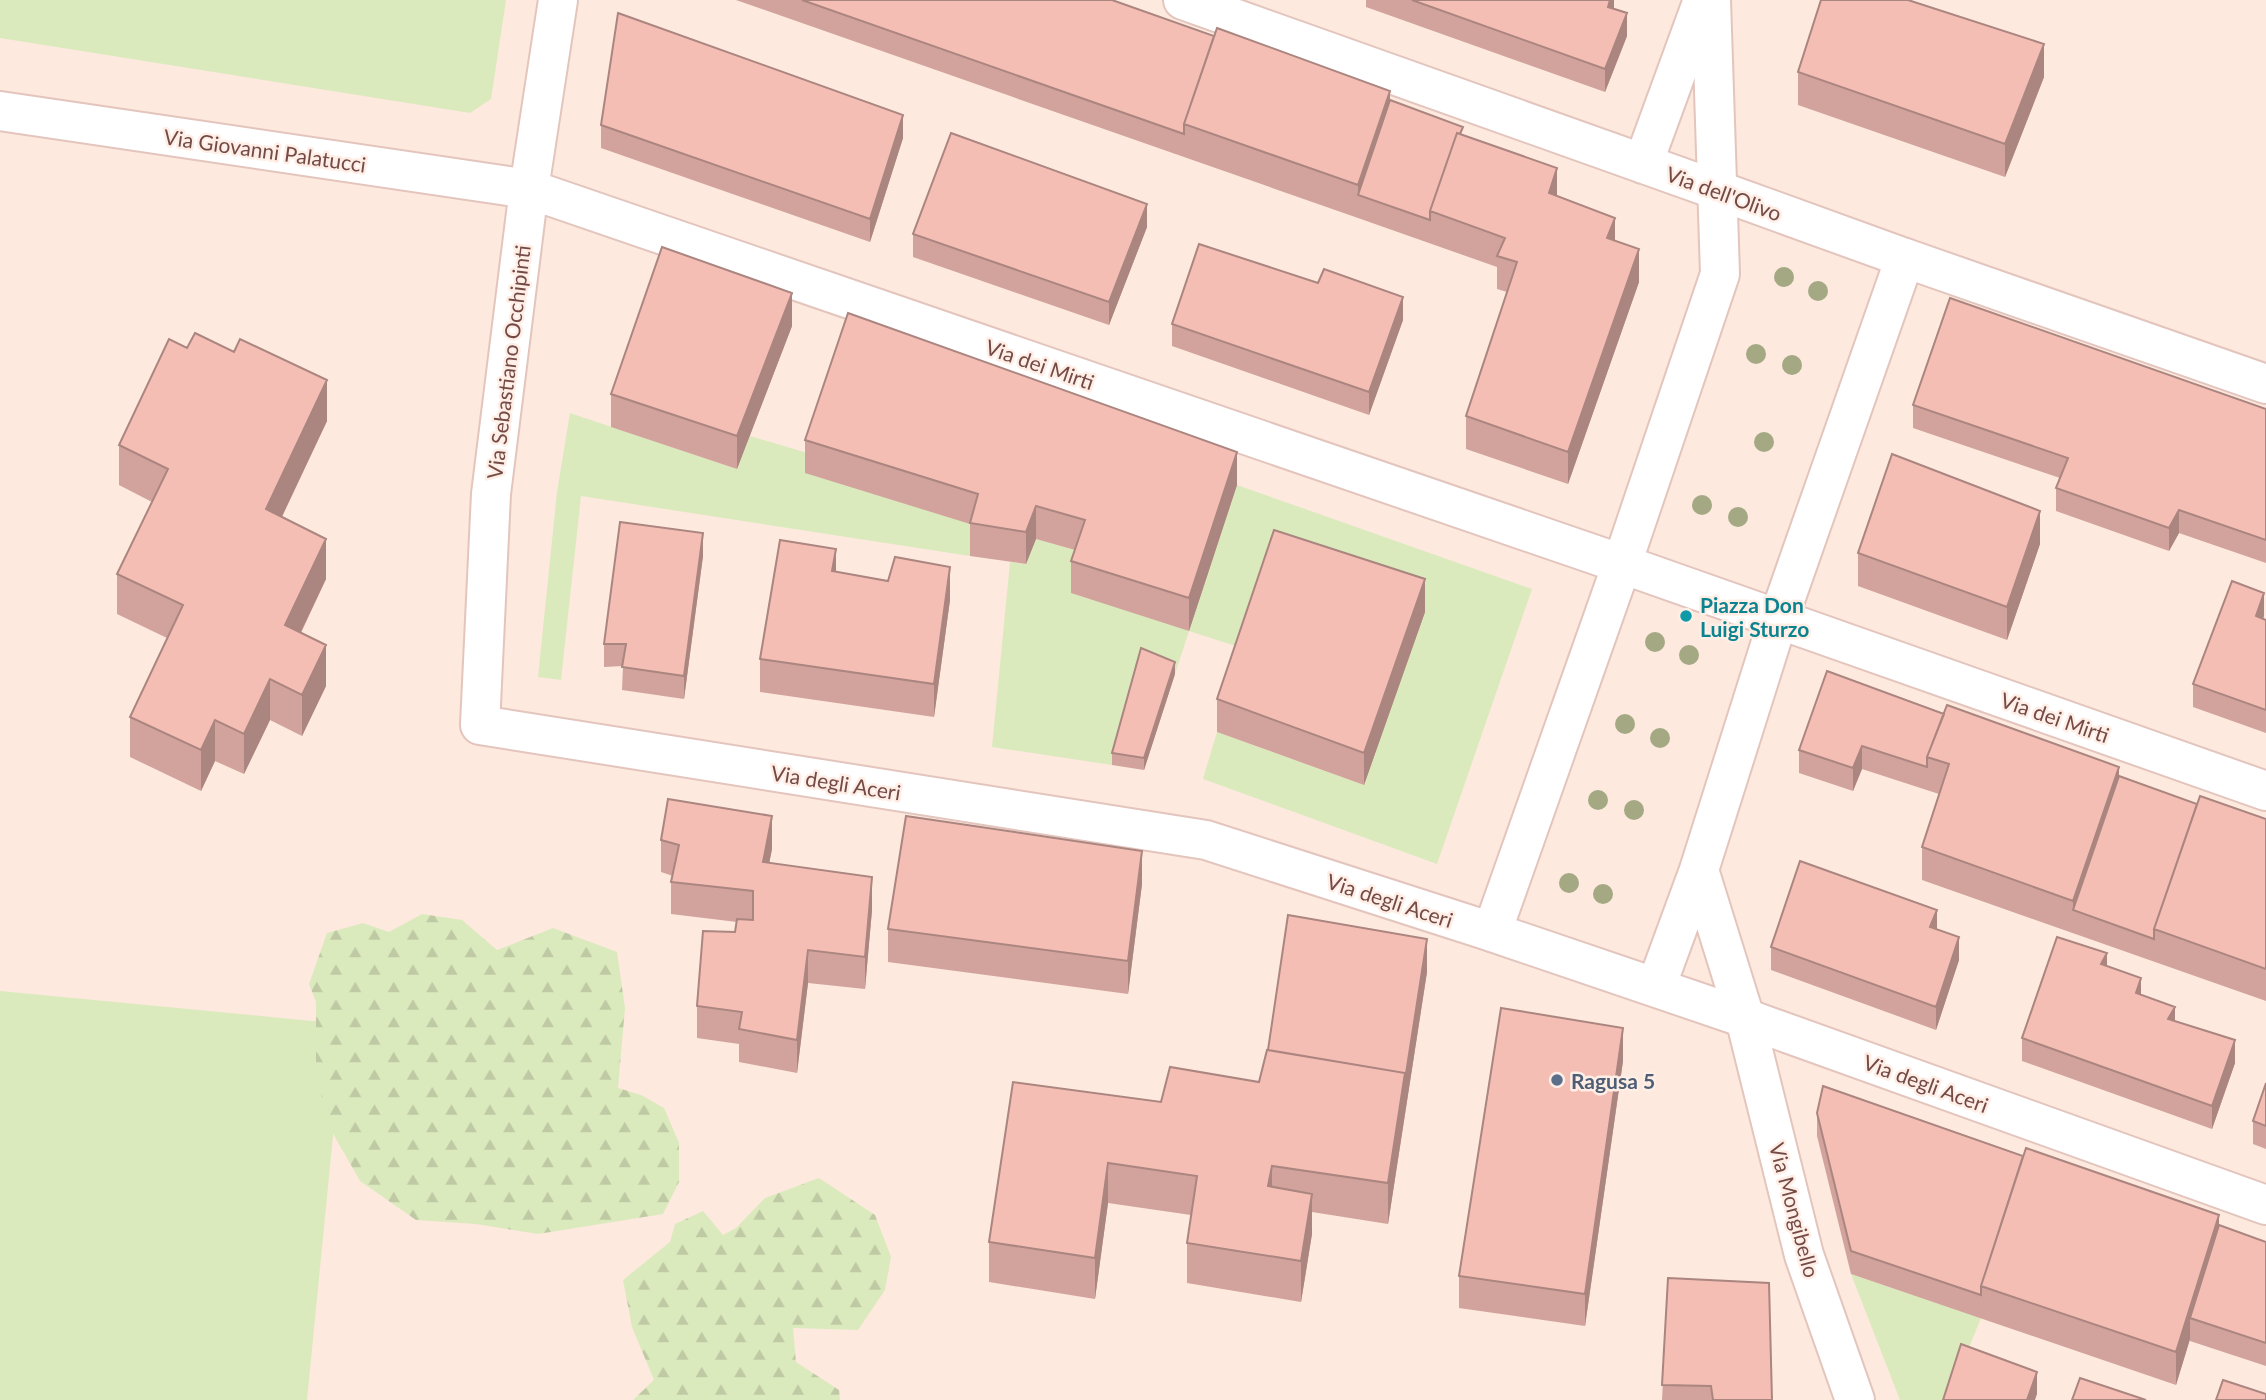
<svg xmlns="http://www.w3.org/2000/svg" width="2266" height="1400" viewBox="0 0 2266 1400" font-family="Lato,sans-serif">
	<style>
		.green { fill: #dbeabd }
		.forest { fill: url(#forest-firs) }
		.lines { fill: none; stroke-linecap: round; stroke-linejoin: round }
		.minor-casing { stroke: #e3c5bd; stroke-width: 42 }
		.tertiary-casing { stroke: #e3c5bd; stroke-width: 42 }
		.minor { stroke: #fff; stroke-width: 38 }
		.tertiary { stroke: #fff; stroke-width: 38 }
		.tree { fill: #a4a984 }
		.wall { fill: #d2a39c }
		.shaded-wall { fill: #ab857f }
		.building { fill: #f4beb5; stroke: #ab857f; stroke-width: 2 }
		.culture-dot { fill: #0f9aa8; stroke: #ffeee5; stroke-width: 2.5 }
		.service-dot { fill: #5c6f8a; stroke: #ffeee5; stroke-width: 2.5 }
		.labels { text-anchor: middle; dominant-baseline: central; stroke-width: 5; stroke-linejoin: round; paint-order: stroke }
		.street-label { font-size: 21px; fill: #744a46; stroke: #ffeee5 }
		.culture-label { font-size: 21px; font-weight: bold; fill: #0d838f; stroke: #ffeee5; text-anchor: start }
		.service-label { font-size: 21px; font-weight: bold; fill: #4e5e75; stroke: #ffeee5; text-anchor: start }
	</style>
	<defs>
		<pattern id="forest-firs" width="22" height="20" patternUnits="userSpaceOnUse" patternTransform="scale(1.75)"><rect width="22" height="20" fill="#dbeabd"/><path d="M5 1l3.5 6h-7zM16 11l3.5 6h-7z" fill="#bfcaa4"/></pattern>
	</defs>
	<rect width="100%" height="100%" fill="#fde9de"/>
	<path class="green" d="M 0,0 L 506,0 L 491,99 L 470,113 L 0,38 Z
		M 570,413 L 737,469 L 750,436 L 811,454 L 806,473 L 978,526 L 970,556 L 581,496 L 561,680 L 538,677 L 557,492 Z
		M 1237,485 L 1532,589 L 1437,864 L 1203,779 L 1217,732 L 1364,785 L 1245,649 L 1189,631 L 1175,674 L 1141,660 L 1112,765 L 992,747 L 1010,562 L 1026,564 L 1036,539 L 1085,553 L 1188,631 Z
		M 0,991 L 344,1024 L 307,1400 L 0,1400 Z
		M 1851,1274 L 1981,1318 L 1961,1367 L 1950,1400 L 1900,1400 Z"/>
	<path class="forest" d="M 422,914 L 462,920 L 497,950 L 553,928 L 617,952 L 625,1008 L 618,1088 L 641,1095 L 664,1108 L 679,1143 L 679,1182 L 663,1214 L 538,1234 L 476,1224 L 416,1220 L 360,1181 L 326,1121 L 316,1064 L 316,1002 L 309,984 L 327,933 L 363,923 L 389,932 Z
		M 819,1178 L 875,1215 L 891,1257 L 885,1290 L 858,1330 L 793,1328 L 796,1362 L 839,1390 L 840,1400 L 633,1400 L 654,1380 L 632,1327 L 623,1280 L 670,1242 L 675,1224 L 703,1211 L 723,1235 L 736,1228 L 765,1198 Z"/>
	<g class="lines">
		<g class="minor-casing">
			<path id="minor" d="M 558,0 L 529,189 L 491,494 L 480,725 L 1206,840 L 1492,932
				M 1183,0 L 1717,190
				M 0,111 L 529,189 L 1622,564 L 2266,791
				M 1643,164 L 1703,0
				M 1905,258 L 2266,384
				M 1745,1018 L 2266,1205"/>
		</g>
		<g class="tertiary-casing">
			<path id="tertiary" d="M 1711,0 L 1720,274 L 1622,564 L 1492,932 L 1745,1018
				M 1717,190 L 1905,258 L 1778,620 L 1699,870 L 1745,1018 L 1804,1255 L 1855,1400
				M 1656,987 L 1699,870"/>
		</g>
		<use href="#minor" class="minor"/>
		<use href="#tertiary" class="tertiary"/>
	</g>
	<g class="tree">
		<circle cx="1784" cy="277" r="10"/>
		<circle cx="1818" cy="291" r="10"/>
		<circle cx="1756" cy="354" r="10"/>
		<circle cx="1792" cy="365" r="10"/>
		<circle cx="1764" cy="442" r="10"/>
		<circle cx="1702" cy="505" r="10"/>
		<circle cx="1738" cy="517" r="10"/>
		<circle cx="1655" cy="642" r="10"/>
		<circle cx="1689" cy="655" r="10"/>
		<circle cx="1625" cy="724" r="10"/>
		<circle cx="1660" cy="738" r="10"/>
		<circle cx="1598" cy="800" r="10"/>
		<circle cx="1634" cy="810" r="10"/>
		<circle cx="1569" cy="883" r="10"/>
		<circle cx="1603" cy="894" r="10"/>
	</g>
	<path class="wall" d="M 736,0 L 1112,0 L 1390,100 L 1463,135 L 1557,196 L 1615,241 L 1639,282 L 1568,484 L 1466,449 L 1466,416 L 1507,292 L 1497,289 L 1497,267 L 1358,218 Z
		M 1366,0 L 1614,0 L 1614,9 L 1627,36 L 1605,92 L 1366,7 Z
		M 1798,72 L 2044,77 L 2005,177 L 1798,105 Z
		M 601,125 L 903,138 L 870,242 L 601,148 Z
		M 1147,227 L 1109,325 L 913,257 L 913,234 Z
		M 1318,283 L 1403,320 L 1369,415 L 1172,346 L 1172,324 Z
		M 792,326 L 737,469 L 611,427 L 611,394 Z
		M 1913,405 L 2266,409 L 2266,563 L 2179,533 L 2169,551 L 2056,511 L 2056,488 L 2060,478 L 1913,428 Z
		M 327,421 L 282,517 L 326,579 L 301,633 L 326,686 L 302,736 L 270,720 L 244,774 L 215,761 L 201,791 L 130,757 L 130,717 L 167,638 L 117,614 L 117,574 L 152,502 L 119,485 L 119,445 Z
		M 805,440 L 1237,485 L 1189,631 L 1071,593 L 1071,561 L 1075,550 L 1036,539 L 1026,564 L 970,556 L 970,524 L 805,473 Z
		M 2040,544 L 2007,640 L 1858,586 L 1858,553 Z
		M 703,556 L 684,699 L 622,690 L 623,666 L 604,667 L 604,644 Z
		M 836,572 L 950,600 L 934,717 L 760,692 L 760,659 Z
		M 1425,612 L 1364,785 L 1217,732 L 1217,699 Z
		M 2264,616 L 2263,619 L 2266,620 L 2266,733 L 2193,707 L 2193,684 Z
		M 1827,671 L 2197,804 L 2266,819 L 2266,1001 L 1922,880 L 1922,847 L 1939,794 L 1862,769 L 1853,791 L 1799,773 L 1799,750 Z
		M 1175,674 L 1144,770 L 1112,765 L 1112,753 Z
		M 661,840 L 772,849 L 769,863 L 872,910 L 865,989 L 808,983 L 797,1073 L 739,1062 L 739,1044 L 697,1038 L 697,1006 L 735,932 L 737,922 L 671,914 L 671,882 L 673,876 L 661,872 Z
		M 1142,884 L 1128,994 L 888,962 L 888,929 Z
		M 1937,930 L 1959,960 L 1936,1030 L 1771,970 L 1771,947 Z
		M 2107,966 L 2141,995 L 2175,1021 L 2235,1063 L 2212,1129 L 2022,1061 L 2022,1038 Z
		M 1427,972 L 1388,1224 L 1312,1212 L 1312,1234 L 1301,1302 L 1187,1283 L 1187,1243 L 1191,1215 L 1108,1203 L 1095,1299 L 989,1282 L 989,1242 L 1161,1102 L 1259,1082 Z
		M 1623,1061 L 1585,1326 L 1459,1308 L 1459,1276 Z
		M 2266,1083 L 2266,1149 L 2253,1144 L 2253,1121 Z
		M 1817,1113 L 2219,1225 L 2266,1242 L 2266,1366 L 2190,1341 L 2190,1339 L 2176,1385 L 1851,1274 L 1817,1136 Z
		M 1668,1278 L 1772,1400 L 1662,1400 Z"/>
	<path class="shaded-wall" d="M 1610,0 L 1614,0 L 1614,9 L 1608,7 Z
		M 1627,13 L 1627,36 L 1605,92 L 1605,69 Z
		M 2044,44 L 2044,77 L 2005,177 L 2005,144 Z
		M 1390,91 L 1390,123 L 1358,195 L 1358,218 L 1358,185 Z
		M 903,115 L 903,138 L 870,242 L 870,219 Z
		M 1557,168 L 1557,201 L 1549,193 Z
		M 1147,204 L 1147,227 L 1109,325 L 1109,302 Z
		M 1615,218 L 1615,251 L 1607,238 Z
		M 1639,249 L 1639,282 L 1568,484 L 1568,452 Z
		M 792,293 L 792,326 L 737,469 L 737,436 Z
		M 1403,297 L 1403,320 L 1369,415 L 1369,392 Z
		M 327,380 L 327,421 L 266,550 L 266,509 Z
		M 1237,452 L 1237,485 L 1189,631 L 1189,598 Z
		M 1036,506 L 1036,539 L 1026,564 L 1026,532 Z
		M 2179,510 L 2179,533 L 2169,551 L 2169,528 Z
		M 2040,511 L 2040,544 L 2007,640 L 2007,607 Z
		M 703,533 L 703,556 L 684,699 L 684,676 Z
		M 326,539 L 326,579 L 285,665 L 285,625 Z
		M 836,549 L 836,581 L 832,571 Z
		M 950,567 L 950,600 L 934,717 L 934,684 Z
		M 1425,579 L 1425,612 L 1364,785 L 1364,753 Z
		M 2264,593 L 2264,616 L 2256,639 L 2256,616 Z
		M 326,645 L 326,686 L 302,736 L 302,695 Z
		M 1175,662 L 1175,674 L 1144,770 L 1144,758 Z
		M 270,679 L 270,720 L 244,774 L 244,734 Z
		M 215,720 L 215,761 L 201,791 L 201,750 Z
		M 1862,746 L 1862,769 L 1853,791 L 1853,768 Z
		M 2119,767 L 2119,799 L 2073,910 L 2073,901 Z
		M 772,816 L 772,849 L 763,895 L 763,862 Z
		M 1142,851 L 1142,884 L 1128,994 L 1128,961 Z
		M 872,877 L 872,910 L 865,989 L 865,957 Z
		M 1937,910 L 1937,933 L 1930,927 Z
		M 1959,937 L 1959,960 L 1936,1030 L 1936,1007 Z
		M 1427,939 L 1427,972 L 1388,1224 L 1388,1183 Z
		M 808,950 L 808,983 L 797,1073 L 797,1040 Z
		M 2107,953 L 2107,976 L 2101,964 Z
		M 2141,978 L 2141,1001 L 2136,993 Z
		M 2175,1007 L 2175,1030 L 2168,1019 Z
		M 1623,1028 L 1623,1061 L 1585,1326 L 1585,1294 Z
		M 2235,1040 L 2235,1063 L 2212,1129 L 2212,1106 Z
		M 1108,1163 L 1108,1203 L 1095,1299 L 1095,1258 Z
		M 1272,1166 L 1272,1206 L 1268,1186 Z
		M 1312,1194 L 1312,1234 L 1301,1302 L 1301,1261 Z
		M 2219,1215 L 2219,1248 L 2190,1318 L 2190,1339 L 2176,1385 L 2176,1352 Z
		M 2037,1372 L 2037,1394 L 2035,1400 L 2027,1400 Z"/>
	<path class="building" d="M 802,0 L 1112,0 L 1214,36 L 1184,124 L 1184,134 Z
		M 1412,0 L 1610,0 L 1608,7 L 1627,13 L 1605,69 Z
		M 1821,0 L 1908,0 L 2044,44 L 2005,144 L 1798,72 Z
		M 618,13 L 903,115 L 870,219 L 601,125 Z
		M 1217,28 L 1390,91 L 1358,185 L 1184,124 Z
		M 1390,100 L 1463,127 L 1460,134 L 1457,133 L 1430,211 L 1430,220 L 1358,195 Z
		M 951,133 L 1147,204 L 1109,302 L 913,234 Z
		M 1457,133 L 1557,168 L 1549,193 L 1615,218 L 1607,238 L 1639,249 L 1568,452 L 1466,416 L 1517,262 L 1497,256 L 1505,238 L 1430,211 Z
		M 1199,244 L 1318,283 L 1324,269 L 1403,297 L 1369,392 L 1172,324 Z
		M 662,247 L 792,293 L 737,436 L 611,394 Z
		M 1950,298 L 2266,409 L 2266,540 L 2179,510 L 2169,528 L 2056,488 L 2068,458 L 1913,405 Z
		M 848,313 L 1237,452 L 1189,598 L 1071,561 L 1085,520 L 1036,506 L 1026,532 L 970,523 L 978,494 L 805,440 Z
		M 195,333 L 234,352 L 240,339 L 327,380 L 266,509 L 326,539 L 285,625 L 326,645 L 302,695 L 270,679 L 244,734 L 215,720 L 201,750 L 130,717 L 183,605 L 117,574 L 168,469 L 119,445 L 169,339 L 187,348 Z
		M 1892,454 L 2040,511 L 2007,607 L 1858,553 Z
		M 620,522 L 703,533 L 684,676 L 622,667 L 626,644 L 604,644 Z
		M 1274,530 L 1425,579 L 1364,753 L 1217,699 Z
		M 780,540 L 836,549 L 832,571 L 888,581 L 895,557 L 950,567 L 934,684 L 760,659 Z
		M 2232,581 L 2264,593 L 2256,616 L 2266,620 L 2266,710 L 2193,684 Z
		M 1141,648 L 1175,662 L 1144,758 L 1112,753 Z
		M 1827,671 L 1944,714 L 1927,757 L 1927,767 L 1862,746 L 1853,768 L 1799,750 Z
		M 1947,705 L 2119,767 L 2073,901 L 1922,847 L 1949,764 L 1927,757 Z
		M 2119,776 L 2197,804 L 2154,929 L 2154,939 L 2073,910 Z
		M 2200,796 L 2266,819 L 2266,969 L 2154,929 Z
		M 668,799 L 772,816 L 763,862 L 872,877 L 865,957 L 808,950 L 797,1040 L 739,1029 L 742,1012 L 697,1006 L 703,931 L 735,932 L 737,919 L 753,920 L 753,891 L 671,882 L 679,845 L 661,840 Z
		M 906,816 L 1142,851 L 1128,961 L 888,929 Z
		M 1800,861 L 1937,910 L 1930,927 L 1959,937 L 1936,1007 L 1771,947 Z
		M 1288,915 L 1427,939 L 1405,1080 L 1405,1073 L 1268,1050 Z
		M 2057,937 L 2107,953 L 2101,964 L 2141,978 L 2136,993 L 2175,1007 L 2168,1019 L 2235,1040 L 2212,1106 L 2022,1038 Z
		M 1501,1008 L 1623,1028 L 1585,1294 L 1459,1276 Z
		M 1267,1050 L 1405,1073 L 1388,1183 L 1272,1166 L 1268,1186 L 1312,1194 L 1301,1261 L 1187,1243 L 1197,1176 L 1108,1163 L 1095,1258 L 989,1242 L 1013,1082 L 1161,1102 L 1170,1067 L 1259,1082 Z
		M 2266,1083 L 2266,1126 L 2253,1121 Z
		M 1823,1086 L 2023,1156 L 1981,1286 L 1981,1295 L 1851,1251 L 1817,1113 Z
		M 2026,1148 L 2219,1215 L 2176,1352 L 1981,1286 Z
		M 2219,1225 L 2266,1242 L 2266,1343 L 2190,1318 Z
		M 1668,1278 L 1769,1283 L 1772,1400 L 1713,1400 L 1711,1386 L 1662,1385 Z
		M 1961,1344 L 2037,1372 L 2027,1400 L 1943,1400 Z
		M 2080,1378 L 2146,1400 L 2072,1400 Z
		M 2223,1380 L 2266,1394 L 2266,1400 L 2216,1400 Z"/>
	<circle class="culture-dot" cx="1686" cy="616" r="7"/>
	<circle class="service-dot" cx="1557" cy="1080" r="7"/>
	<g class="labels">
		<g class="street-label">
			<text transform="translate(265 150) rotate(8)">Via Giovanni Palatucci</text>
			<text transform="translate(1724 193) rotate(20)">Via dell'Olivo</text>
			<text transform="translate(508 362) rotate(-83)">Via Sebastiano Occhipinti</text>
			<text transform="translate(1040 364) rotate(19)">Via dei Mirti</text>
			<text transform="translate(2055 717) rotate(19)">Via dei Mirti</text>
			<text transform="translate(836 782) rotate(9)">Via degli Aceri</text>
			<text transform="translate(1390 900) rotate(18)">Via degli Aceri</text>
			<text transform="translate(1926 1083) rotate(20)">Via degli Aceri</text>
			<text transform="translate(1795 1210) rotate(75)">Via Mongibello</text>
		</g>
		<g class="culture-label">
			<text x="1700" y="604">Piazza Don<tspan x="1700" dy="24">Luigi Sturzo</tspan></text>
		</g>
		<g class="service-label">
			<text x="1571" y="1080">Ragusa 5</text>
		</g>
	</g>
</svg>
